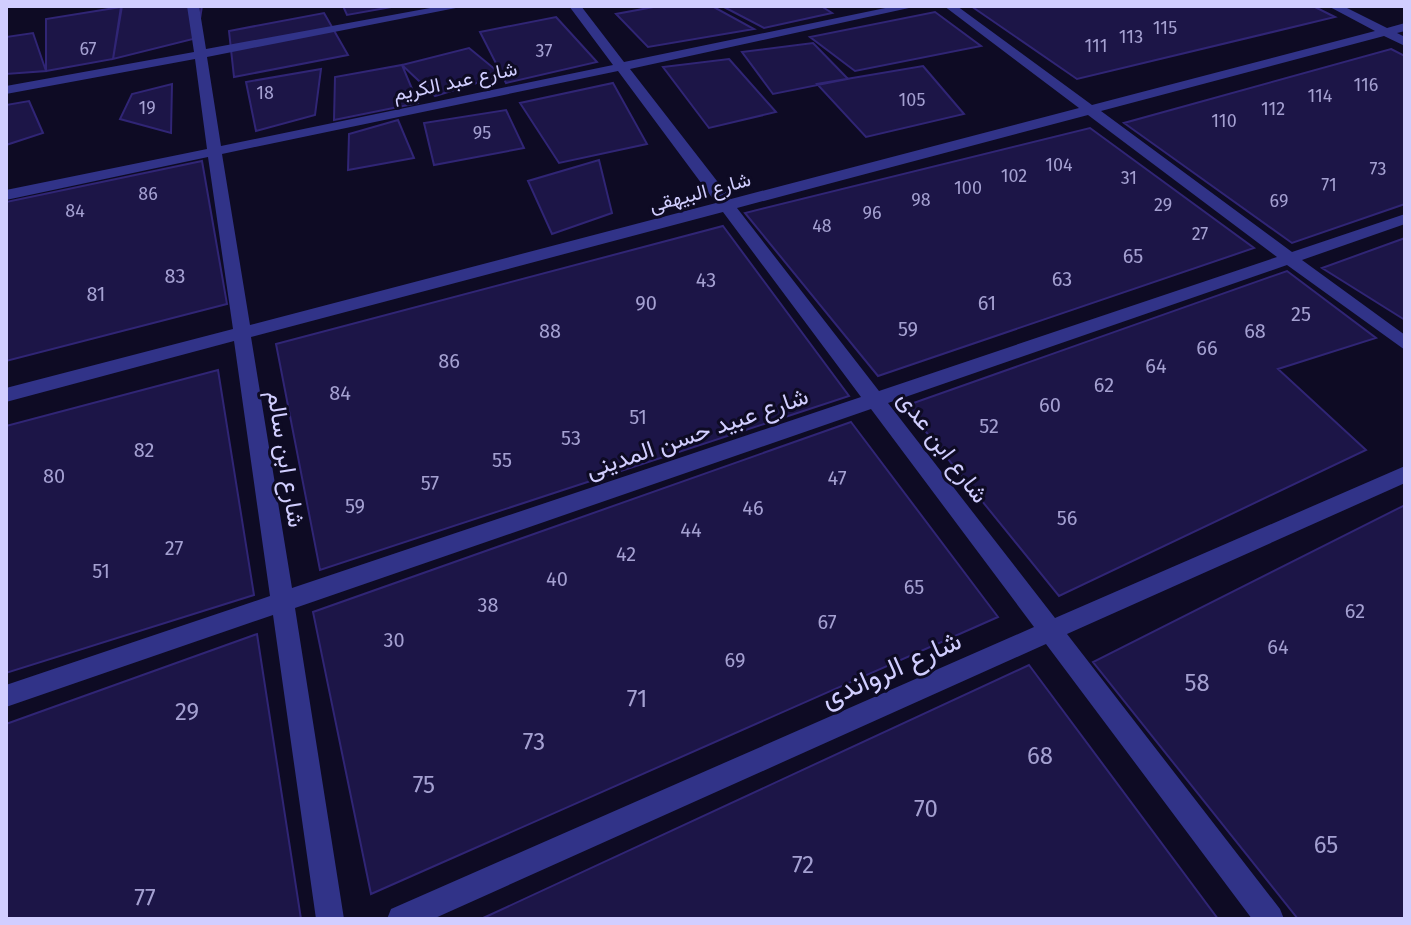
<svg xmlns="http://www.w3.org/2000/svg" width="1411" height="925" viewBox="0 0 1411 925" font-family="'Fira Sans',Vazirmatn,sans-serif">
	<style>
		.building { fill: #1c1547; stroke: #302575; stroke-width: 2 }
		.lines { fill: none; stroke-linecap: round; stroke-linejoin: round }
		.street { fill: #313388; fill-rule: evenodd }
		.labels { text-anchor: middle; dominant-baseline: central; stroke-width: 6; stroke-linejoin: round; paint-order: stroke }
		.far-number-label { font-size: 18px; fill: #a4a0d1 }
		.far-street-label { font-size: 20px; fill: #d1ceff; stroke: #0e0b24 }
		.number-label { font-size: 20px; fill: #a4a0d1 }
		.street-label { font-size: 24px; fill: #d1ceff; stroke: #0e0b24 }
		.near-number-label { font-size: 24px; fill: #a4a0d1 }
		.near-street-label { font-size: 28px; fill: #d1ceff; stroke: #0e0b24 }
	</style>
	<rect width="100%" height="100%" fill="#0e0b24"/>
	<path class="building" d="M 122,6 L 202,6 L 197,38 L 113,59 Z
		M 343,6 L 397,6 L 347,15 Z
		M 659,6 L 712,6 L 754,29 L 648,47 L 616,14 Z
		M 722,6 L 821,6 L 832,13 L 764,28 Z
		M 971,6 L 1313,6 L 1335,17 L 1077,79 Z
		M 121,7 L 113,59 L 46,71 L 46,19 Z
		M 935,12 L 981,46 L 855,71 L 810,37 Z
		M 324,13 L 348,55 L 234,77 L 229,31 Z
		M 556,17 L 597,62 L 506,83 L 480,32 Z
		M 33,33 L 46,71 L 6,74 L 6,37 Z
		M 813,43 L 848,79 L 773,94 L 742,52 Z
		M 469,48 L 502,75 L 435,96 L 402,65 Z
		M 1391,49 L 1405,56 L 1405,204 L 1292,243 L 1124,123 Z
		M 729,59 L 776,112 L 709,128 L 663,67 Z
		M 402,65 L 418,103 L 334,120 L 335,77 Z
		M 923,66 L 964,114 L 866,137 L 817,84 Z
		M 321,69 L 315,115 L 256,131 L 246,82 Z
		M 613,83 L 647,144 L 559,163 L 520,103 Z
		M 172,84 L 171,133 L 120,119 L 132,94 Z
		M 29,101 L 43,133 L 6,145 L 6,105 Z
		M 506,110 L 524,148 L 434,165 L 424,123 Z
		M 398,120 L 414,158 L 348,170 L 349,134 Z
		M 1090,128 L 1254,248 L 878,376 L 745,213 Z
		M 599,160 L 612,213 L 552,234 L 528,181 Z
		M 202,161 L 227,304 L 6,361 L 6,202 Z
		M 723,226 L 849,396 L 320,570 L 276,344 Z
		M 1405,238 L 1405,320 L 1322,268 Z
		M 1287,271 L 1376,338 L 1278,369 L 1366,450 L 1059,596 L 905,406 Z
		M 218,370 L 254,595 L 6,673 L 6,426 Z
		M 851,422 L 998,617 L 371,894 L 313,612 Z
		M 1405,505 L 1405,919 L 1298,919 L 1093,662 Z
		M 257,634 L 301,919 L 6,919 L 6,724 Z
		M 1029,665 L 1218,919 L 481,919 Z"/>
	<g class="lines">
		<path class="street" d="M 187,6 L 199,6 L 206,49 L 441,6 L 466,6 L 207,57 L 221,146 L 613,65 L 569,6 L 581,6 L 624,62 L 895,6 L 918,6 L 630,69 L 731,199 L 1079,108 L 944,6 L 957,6 L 1092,105 L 1375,31 L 1328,6 L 1343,6 L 1387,28 L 1405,23 L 1405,31 L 1397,33 L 1405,37 L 1405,46 L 1384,36 L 1101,111 L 1292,252 L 1405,214 L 1405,224 L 1302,260 L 1405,335 L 1405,350 L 1287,265 L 888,403 L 1055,618 L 1405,466 L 1405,483 L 1067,634 L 1280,909 L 1284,919 L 1252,919 L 1046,644 L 433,919 L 387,919 L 391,909 L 1034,627 L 871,409 L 295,608 L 344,919 L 316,919 L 273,615 L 6,707 L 6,685 L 270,596 L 234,341 L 6,402 L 6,388 L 233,329 L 208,157 L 6,200 L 6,190 L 207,149 L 195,59 L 6,94 L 6,86 L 194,52 ZM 618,71 L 716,203 L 250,325 L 222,154 ZM 1088,115 L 1277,257 L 879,391 L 737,208 ZM 723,212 L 861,397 L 292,588 L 251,337 Z"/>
	</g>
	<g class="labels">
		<g class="far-number-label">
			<text x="1165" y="28">115</text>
			<text x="1131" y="37">113</text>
			<text x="1096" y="46">111</text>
			<text x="88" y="49">67</text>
			<text x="544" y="51">37</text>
			<text x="1366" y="85">116</text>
			<text x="265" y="93">18</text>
			<text x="1320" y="96">114</text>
			<text x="912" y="100">105</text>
			<text x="147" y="108">19</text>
			<text x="1273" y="109">112</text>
			<text x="1224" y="121">110</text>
			<text x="482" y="133">95</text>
			<text x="1059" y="165">104</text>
			<text x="1378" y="169">73</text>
			<text x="1014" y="176">102</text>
			<text x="1129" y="178">31</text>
			<text x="1329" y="185">71</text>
			<text x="968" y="188">100</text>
			<text x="148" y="194">86</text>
			<text x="921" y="200">98</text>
			<text x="1279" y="201">69</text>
			<text x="1163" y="205">29</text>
			<text x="75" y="211">84</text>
			<text x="872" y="213">96</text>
			<text x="822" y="226">48</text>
			<text x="1200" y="234">27</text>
		</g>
		<g class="far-street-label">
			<text transform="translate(455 81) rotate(-12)">شارع عبد الكريم</text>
			<text transform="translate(700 192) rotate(-15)">شارع البيهقى</text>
		</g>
		<g class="number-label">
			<text x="1133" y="256">65</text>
			<text x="175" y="276">83</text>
			<text x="1062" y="279">63</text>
			<text x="706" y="280">43</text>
			<text x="96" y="294">81</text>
			<text x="646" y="303">90</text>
			<text x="987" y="303">61</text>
			<text x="1301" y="314">25</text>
			<text x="908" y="329">59</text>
			<text x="550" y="331">88</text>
			<text x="1255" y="331">68</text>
			<text x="1207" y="348">66</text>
			<text x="449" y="361">86</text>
			<text x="1156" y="366">64</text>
			<text x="1104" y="385">62</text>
			<text x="340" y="393">84</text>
			<text x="1050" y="405">60</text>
			<text x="638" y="417">51</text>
			<text x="989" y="426">52</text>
			<text x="571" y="438">53</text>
			<text x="144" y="450">82</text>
			<text x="502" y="460">55</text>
			<text x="54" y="476">80</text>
			<text x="837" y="478">47</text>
			<text x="430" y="483">57</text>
			<text x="355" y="506">59</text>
			<text x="753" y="508">46</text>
			<text x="1067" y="518">56</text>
			<text x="691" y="530">44</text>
			<text x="174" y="548">27</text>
			<text x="626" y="554">42</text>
			<text x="101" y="571">51</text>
			<text x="557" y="579">40</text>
			<text x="914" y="587">65</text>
			<text x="488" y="605">38</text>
			<text x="1355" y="611">62</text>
			<text x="827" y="622">67</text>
			<text x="394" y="640">30</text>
			<text x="1278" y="647">64</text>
			<text x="735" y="660">69</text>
		</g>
		<g class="street-label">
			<text transform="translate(697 433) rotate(-19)">شارع عبيد حسن المدينى</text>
			<text transform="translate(943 447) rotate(53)">شارع ابن عدى</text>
			<text transform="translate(286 459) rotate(81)">شارع ابن سالم</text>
		</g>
		<g class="near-number-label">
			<text x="1197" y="683">58</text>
			<text x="637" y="699">71</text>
			<text x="187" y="712">29</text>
			<text x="534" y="742">73</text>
			<text x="1040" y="756">68</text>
			<text x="424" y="785">75</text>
			<text x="926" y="809">70</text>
			<text x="1326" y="845">65</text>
			<text x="803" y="865">72</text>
			<text x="145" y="898">77</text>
		</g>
		<g class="near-street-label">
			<text transform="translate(891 669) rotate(-24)">شارع الرواندى</text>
		</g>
	</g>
	<rect width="1411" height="925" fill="none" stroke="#d1ceff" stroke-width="16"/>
</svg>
